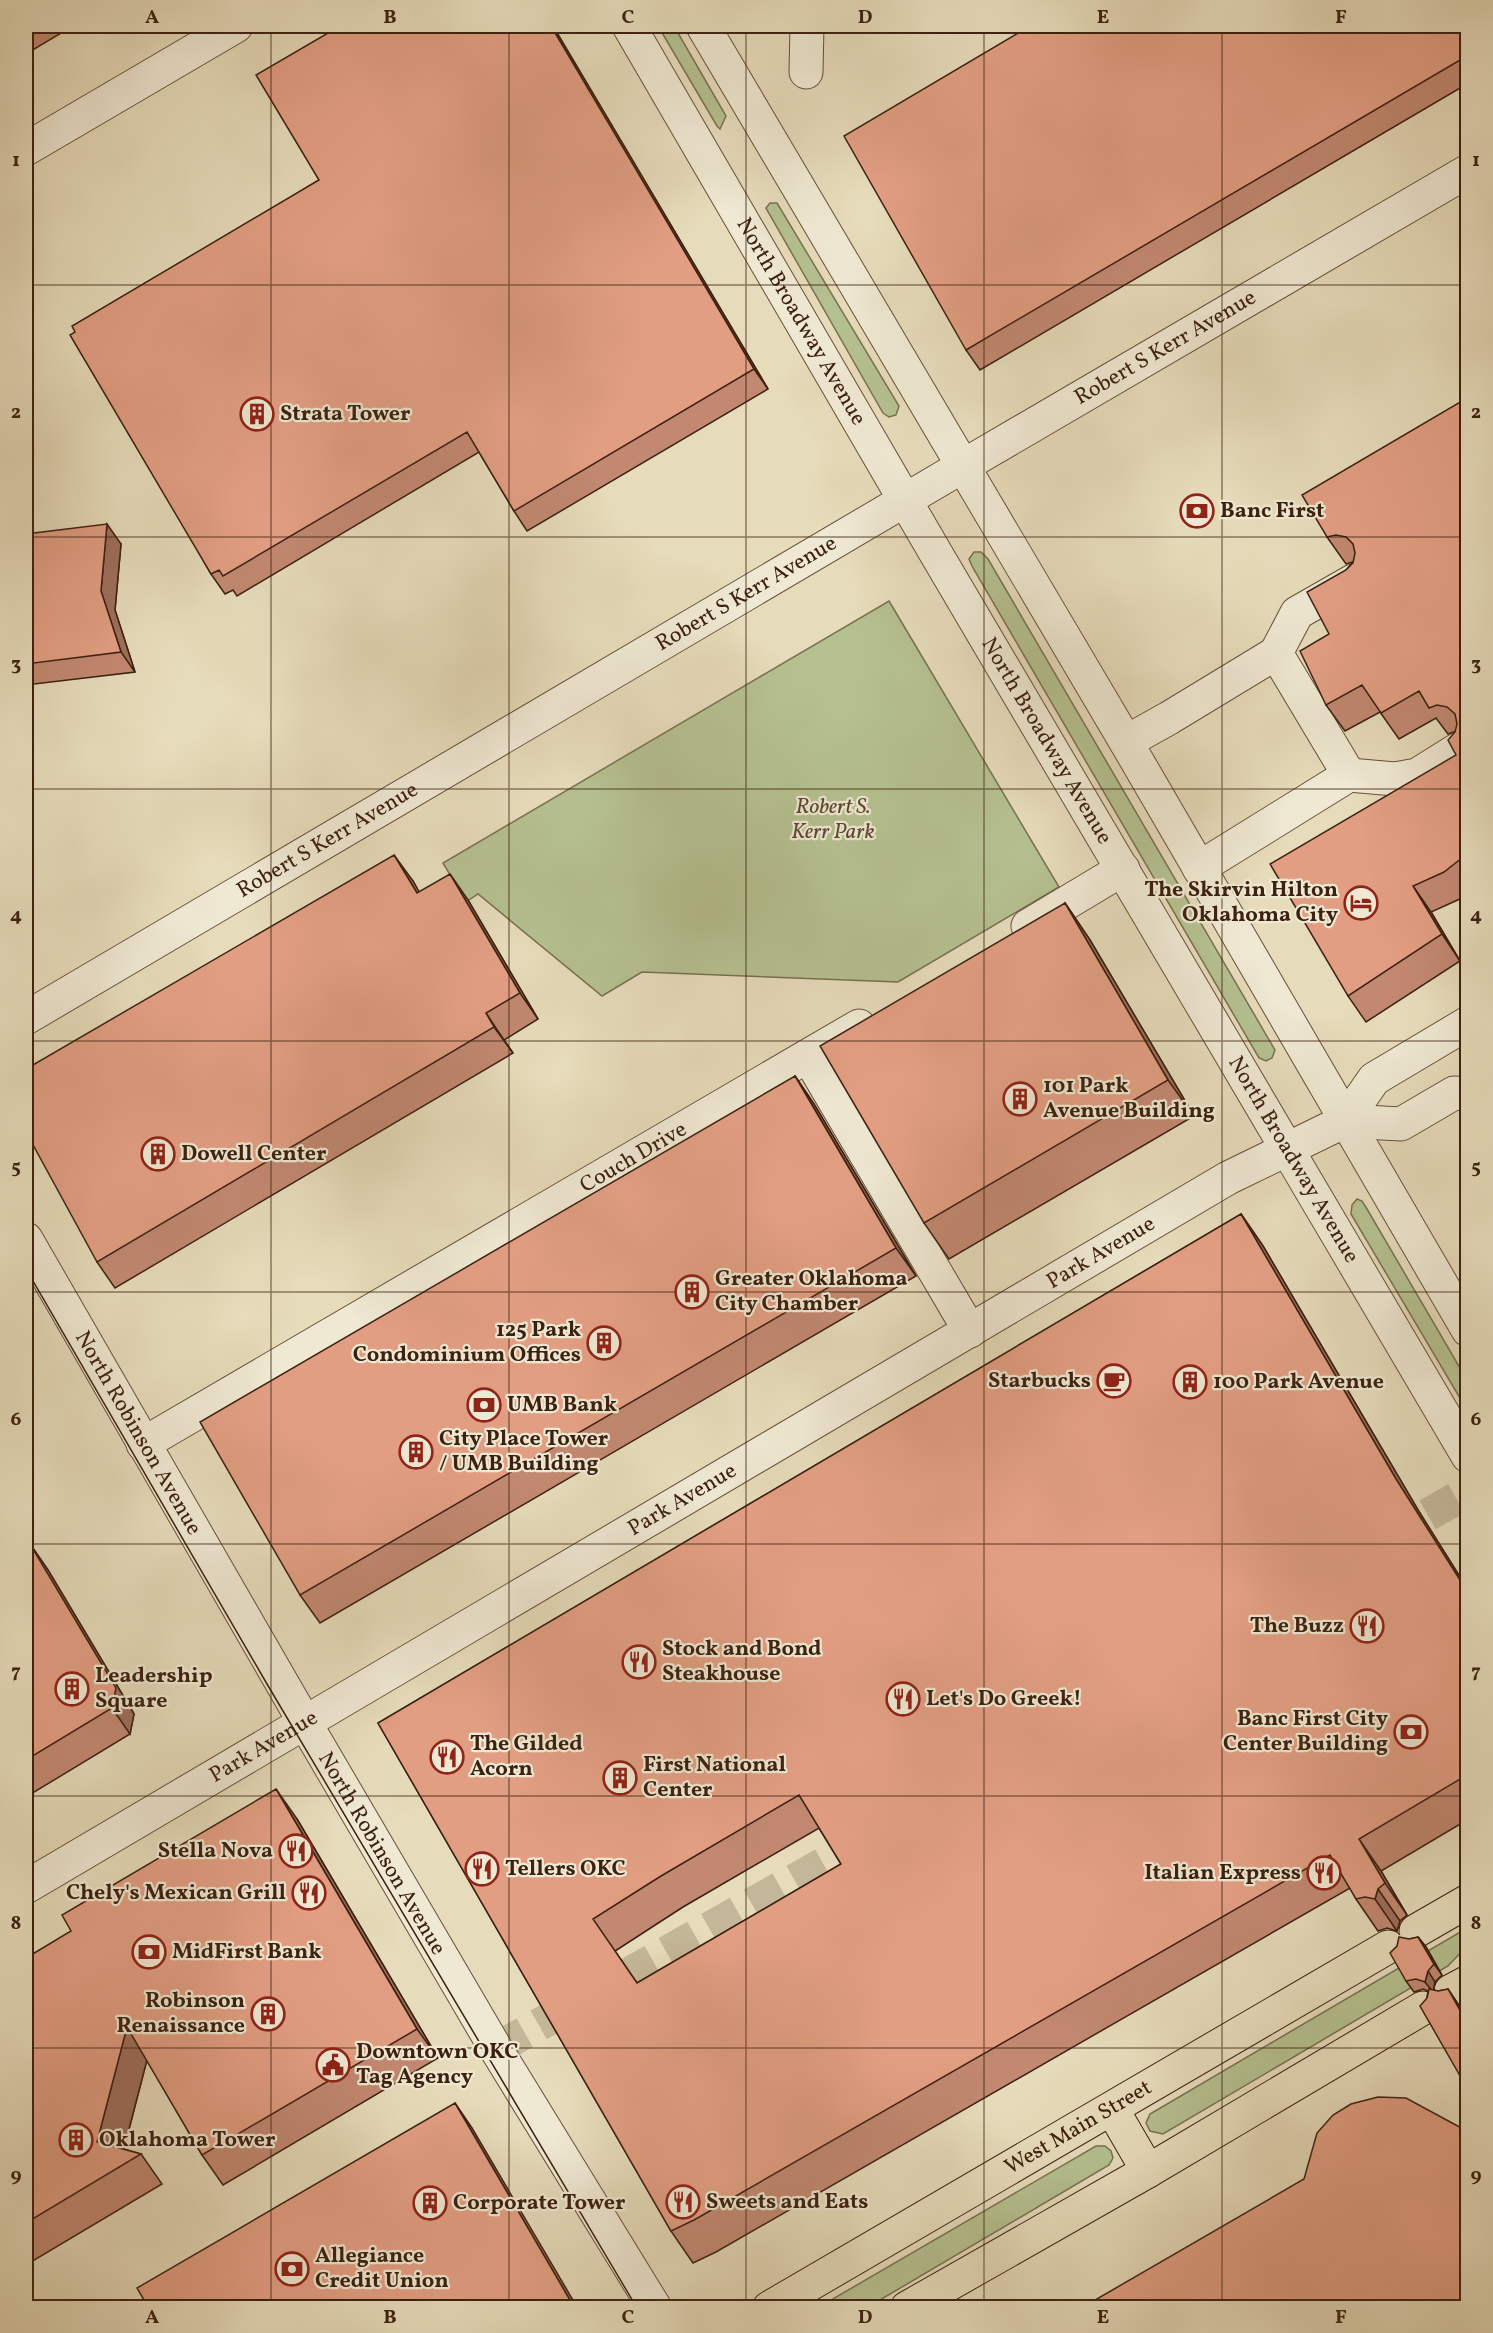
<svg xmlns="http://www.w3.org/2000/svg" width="1493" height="2333" viewBox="0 0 1493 2333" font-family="Vollkorn,serif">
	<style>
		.green { fill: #b5c090; stroke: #787050; stroke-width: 1.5 }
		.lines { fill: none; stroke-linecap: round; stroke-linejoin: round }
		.minor-tunnel { stroke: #c4b698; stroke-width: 33; stroke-dasharray: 33 16; stroke-linecap: butt }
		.minor-casing { stroke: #66503a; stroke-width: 35 }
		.major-casing { stroke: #3c2110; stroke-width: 35 }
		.minor { stroke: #efe8d2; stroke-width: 33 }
		.major { stroke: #e6dbba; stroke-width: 33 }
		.tram { stroke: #3c2110; stroke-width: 1.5 }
		.wall { fill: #c28871; stroke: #3c2110; stroke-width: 1.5; fill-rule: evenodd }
		.shaded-wall { fill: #9e6f5c; stroke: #3c2110; stroke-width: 1.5 }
		.building { fill: #e29e83; stroke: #3c2110; stroke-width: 1.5; fill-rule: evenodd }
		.grid { fill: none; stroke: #3c2110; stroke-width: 1.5; stroke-opacity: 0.55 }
		.labels { text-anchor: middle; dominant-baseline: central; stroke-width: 4.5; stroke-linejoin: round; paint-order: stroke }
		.street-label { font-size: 22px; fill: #3c2110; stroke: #efe8d2 }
		.poi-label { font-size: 22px; font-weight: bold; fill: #3c2110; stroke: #efe8d2; text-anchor: start }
		.park-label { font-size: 22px; font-style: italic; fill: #5a4930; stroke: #efe8d2 }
		.neatline { fill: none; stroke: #3c2110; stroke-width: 2 }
		.grid-label { font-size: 20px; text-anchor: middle; font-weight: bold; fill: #3c2110 }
	</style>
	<rect width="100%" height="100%" fill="#e6dbba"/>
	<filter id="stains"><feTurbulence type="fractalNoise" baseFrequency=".00333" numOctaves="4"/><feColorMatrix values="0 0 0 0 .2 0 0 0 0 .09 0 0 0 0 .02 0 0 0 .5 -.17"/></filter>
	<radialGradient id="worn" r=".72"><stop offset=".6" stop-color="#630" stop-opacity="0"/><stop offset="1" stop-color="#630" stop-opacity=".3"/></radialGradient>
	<path class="green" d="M 658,26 L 674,26 L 726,116 L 720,129 L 717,126 Z
		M 770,203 L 777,203 L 899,406 L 896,415 L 889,417 L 883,413 L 766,208 Z
		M 974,552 L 981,552 L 988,559 L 1275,1050 L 1272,1058 L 1266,1061 L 1259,1058 L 973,568 L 969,559 Z
		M 889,601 L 1059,887 L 898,982 L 642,972 L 602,996 L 478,894 L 466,902 L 443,863 Z
		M 1357,1199 L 1362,1201 L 1367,1209 L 1467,1380 L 1467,1410 L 1351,1214 L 1352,1205 Z
		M 1467,1928 L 1467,1946 L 1448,1966 L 1163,2134 L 1150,2131 L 1146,2123 L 1150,2114 Z
		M 1096,2146 L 1105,2146 L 1111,2151 L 1113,2158 L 1109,2165 L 868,2307 L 819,2307 Z"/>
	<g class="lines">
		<path class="minor-tunnel" d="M 1385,1539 L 1468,1492
			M 496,2049 L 876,1834"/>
		<g class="minor-casing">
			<g id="minor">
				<path id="s1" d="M 629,26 L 938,557 L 1468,1456"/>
				<path d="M 703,26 L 1126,742 L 1468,1330"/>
				<path d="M 806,72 L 807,26"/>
				<path d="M 26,149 L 236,26"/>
				<path d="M 1276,653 L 1297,613 L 1353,581"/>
				<path d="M 1126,742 L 1169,718 L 1276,653 L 1349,775 L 1199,868"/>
				<path d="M 1349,775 L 1395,779 L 1417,775 L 1457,750"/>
				<path d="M 1028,926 L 1123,869"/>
				<path id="s2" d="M 26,1018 L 963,466 L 1468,171"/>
				<path d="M 808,1056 L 970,1331"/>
				<path d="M 1345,1121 L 1401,1124 L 1454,1093 L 1468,1094"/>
				<path id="s3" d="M 26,1239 L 305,1723 L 496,2049 L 655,2308"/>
				<path id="s4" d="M 143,1444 L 859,1026"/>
				<path id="s5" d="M 26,1887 L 1228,1178 L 1345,1121 L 1374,1079 L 1468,1023"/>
			</g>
		</g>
		<g class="major-casing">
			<g id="major">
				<path d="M 1416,1931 L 1468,1901"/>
				<path d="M 1451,1991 L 1468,1982"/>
				<path d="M 1112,2109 L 1148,2171"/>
				<path id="s6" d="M 769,2308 L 1388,1947"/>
				<path d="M 907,2308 L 1148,2171 L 1423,2008"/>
			</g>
		</g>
		<use href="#minor" class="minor"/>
		<use href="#major" class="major"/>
		<path class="tram" d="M 26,1269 L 267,1684 L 637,2308"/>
	</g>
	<path class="wall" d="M 26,26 L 73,26 L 26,54 Z
		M 340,26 L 553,26 L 768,389 L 527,531 L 514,511 L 479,452 L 237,596 L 233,590 L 225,594 L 211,574 L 75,332 L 319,180 Z
		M 1467,26 L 1467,84 L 980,370 L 966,350 Z
		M 1467,398 L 1467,894 L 1462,898 L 1431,912 L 1460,961 L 1366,1022 L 1348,996 L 1456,755 L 1456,731 L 1448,734 L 1436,718 L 1399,739 L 1380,712 L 1345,731 L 1326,705 L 1329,634 L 1346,570 L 1353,562 L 1346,564 L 1327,537 Z
		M 26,534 L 121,544 L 115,610 L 135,672 L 26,685 Z
		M 413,881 L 419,892 L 468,900 L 538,1019 L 504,1040 L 513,1053 L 115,1288 L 97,1262 Z
		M 1065,903 L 1090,940 L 1194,1116 L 949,1259 L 924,1223 Z
		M 795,1076 L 814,1104 L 916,1276 L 320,1623 L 300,1595 Z
		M 1241,1214 L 1263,1246 L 1418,1510 L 1467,1588 L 1467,1820 L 1381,1871 L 1407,1915 L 1400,1921 L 1397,1931 L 1387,1928 L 1378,1931 L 1356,1899 L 1350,1888 L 716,2252 L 693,2263 L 671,2231 L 378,1723 ZM 819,1828 L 841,1864 L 637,1983 L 615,1951 L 683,1907 Z
		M 26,1543 L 30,1544 L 48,1570 L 134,1714 L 130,1734 L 26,1797 Z
		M 297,1819 L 438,2058 L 223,2185 L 202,2155 L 147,2060 L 124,2149 L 141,2154 L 162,2184 L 26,2265 L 26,1958 Z
		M 1418,1937 L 1426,1947 L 1442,1975 L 1435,1982 L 1433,1990 L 1438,1991 L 1448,1989 L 1460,2007 L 1427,1998 L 1428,1991 L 1423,1989 L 1414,1992 L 1406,1981 L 1409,1939 Z"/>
	<path class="shaded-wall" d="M 551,26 L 553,26 L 768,389 L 754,369 Z
		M 107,524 L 121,544 L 115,610 L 135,672 L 121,652 L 101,591 Z
		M 394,855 L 413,881 L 435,920 L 417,893 Z
		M 450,874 L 468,900 L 538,1019 L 520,993 Z
		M 1413,886 L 1431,912 L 1460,961 L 1442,934 Z
		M 1065,903 L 1090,940 L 1194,1116 L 1168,1080 Z
		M 486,1013 L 504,1040 L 513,1053 L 494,1027 Z
		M 795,1076 L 814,1104 L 916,1276 L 896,1248 Z
		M 1241,1214 L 1263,1246 L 1418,1510 L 1467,1588 L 1467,1591 L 1396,1479 Z
		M 30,1544 L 48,1570 L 134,1714 L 130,1734 L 112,1708 Z
		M 276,1789 L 297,1819 L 438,2058 L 417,2029 Z
		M 1359,1839 L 1381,1871 L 1407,1915 L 1385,1883 Z
		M 1378,1889 L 1400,1921 L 1397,1931 L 1375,1899 Z
		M 1418,1937 L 1426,1947 L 1442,1975 L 1434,1964 Z
		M 1428,1971 L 1435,1982 L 1433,1992 L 1425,1982 Z
		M 1448,1989 L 1460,2007 L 1467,2019 L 1467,2023 Z
		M 127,2027 L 148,2056 L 119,2167 L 97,2142 Z
		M 455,2103 L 472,2128 L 577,2307 L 574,2307 Z"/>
	<path class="building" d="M 340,26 L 551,26 L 754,369 L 514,511 L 467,432 L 223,576 L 219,570 L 211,574 L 70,335 L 75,332 L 72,326 L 319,180 L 256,75 Z
		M 1030,26 L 1467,26 L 1467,56 L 966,350 L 844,136 Z
		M 1467,398 L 1467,854 L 1444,872 L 1413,886 L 1442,934 L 1348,996 L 1270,864 L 1456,755 L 1448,740 L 1455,732 L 1457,724 L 1455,714 L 1447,707 L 1437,705 L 1429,708 L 1419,691 L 1381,713 L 1362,685 L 1326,705 L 1300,651 L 1329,634 L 1307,592 L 1346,570 L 1353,563 L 1355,553 L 1353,544 L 1346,537 L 1336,535 L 1327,537 L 1302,495 Z
		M 107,524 L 101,591 L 121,652 L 26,664 L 26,534 Z
		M 394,855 L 417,893 L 450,874 L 520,993 L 486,1013 L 494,1027 L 97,1262 L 26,1132 L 26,1069 Z
		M 1065,903 L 1168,1080 L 924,1223 L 820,1046 Z
		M 795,1076 L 896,1248 L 300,1595 L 200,1422 Z
		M 1241,1214 L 1396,1479 L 1467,1591 L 1467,1775 L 1359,1839 L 1385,1883 L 1378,1889 L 1375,1899 L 1365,1897 L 1356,1899 L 1330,1855 L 694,2220 L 671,2231 L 378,1723 ZM 799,1795 L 841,1864 L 637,1983 L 593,1919 L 661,1876 Z
		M 26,1543 L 30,1544 L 116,1688 L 112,1708 L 26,1760 Z
		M 276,1789 L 417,2029 L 202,2155 L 127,2027 L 97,2142 L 141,2154 L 26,2223 L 26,1958 L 71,1931 L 62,1915 Z
		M 1399,1937 L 1409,1939 L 1418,1937 L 1434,1964 L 1428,1971 L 1425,1982 L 1416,1979 L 1406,1981 L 1390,1953 L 1397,1946 Z
		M 1429,1989 L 1438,1991 L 1448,1989 L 1467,2023 L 1467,2088 L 1420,2006 L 1427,1998 Z
		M 1378,2097 L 1406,2098 L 1467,2131 L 1467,2307 L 1083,2307 L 1304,2179 L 1317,2133 L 1333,2115 L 1351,2104 Z
		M 455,2103 L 574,2307 L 148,2307 L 137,2288 Z"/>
	<path class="grid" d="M 271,26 L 271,2308M 509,26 L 509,2308M 746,26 L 746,2308M 984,26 L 984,2308M 1222,26 L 1222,2308M 26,285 L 1468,285M 26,537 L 1468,537M 26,789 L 1468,789M 26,1041 L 1468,1041M 26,1292 L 1468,1292M 26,1544 L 1468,1544M 26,1796 L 1468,1796M 26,2048 L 1468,2048"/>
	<defs>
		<g id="building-ring" transform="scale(1.725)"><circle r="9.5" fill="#efe8d2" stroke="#8f2418" stroke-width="1.5"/><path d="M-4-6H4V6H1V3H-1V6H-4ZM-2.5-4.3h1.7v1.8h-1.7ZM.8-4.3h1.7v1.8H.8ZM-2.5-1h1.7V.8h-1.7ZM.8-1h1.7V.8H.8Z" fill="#8f2418"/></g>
		<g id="bank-ring" transform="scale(1.725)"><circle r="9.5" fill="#efe8d2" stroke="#8f2418" stroke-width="1.5"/><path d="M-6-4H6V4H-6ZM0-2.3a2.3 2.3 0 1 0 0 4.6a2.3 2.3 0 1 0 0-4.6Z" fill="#8f2418"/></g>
		<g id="hotel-ring" transform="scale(1.725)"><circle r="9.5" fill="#efe8d2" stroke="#8f2418" stroke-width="1.5"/><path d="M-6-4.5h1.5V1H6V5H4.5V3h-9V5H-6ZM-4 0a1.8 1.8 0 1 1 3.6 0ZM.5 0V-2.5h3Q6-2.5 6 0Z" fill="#8f2418"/></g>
		<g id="cafe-ring" transform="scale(1.725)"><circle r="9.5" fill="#efe8d2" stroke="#8f2418" stroke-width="1.5"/><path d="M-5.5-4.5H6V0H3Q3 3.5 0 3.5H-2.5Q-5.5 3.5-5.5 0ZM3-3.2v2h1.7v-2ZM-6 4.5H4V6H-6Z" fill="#8f2418"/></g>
		<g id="restaurant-ring" transform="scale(1.725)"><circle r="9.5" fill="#efe8d2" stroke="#8f2418" stroke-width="1.5"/><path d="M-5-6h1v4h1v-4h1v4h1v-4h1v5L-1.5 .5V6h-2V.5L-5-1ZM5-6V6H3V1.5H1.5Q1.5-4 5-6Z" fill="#8f2418"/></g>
		<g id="civic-ring" transform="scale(1.725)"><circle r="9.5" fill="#efe8d2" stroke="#8f2418" stroke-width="1.5"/><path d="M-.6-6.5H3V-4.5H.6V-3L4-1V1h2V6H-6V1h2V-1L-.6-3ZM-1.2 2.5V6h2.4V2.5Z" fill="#8f2418"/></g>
	</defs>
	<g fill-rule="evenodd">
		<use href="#building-ring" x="257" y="414"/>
		<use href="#bank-ring" x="1197" y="511"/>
		<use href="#hotel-ring" x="1361" y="903"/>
		<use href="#building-ring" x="1020" y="1099"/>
		<use href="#building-ring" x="158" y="1154"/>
		<use href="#building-ring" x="692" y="1292"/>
		<use href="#building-ring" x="604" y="1343"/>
		<use href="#cafe-ring" x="1114" y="1381"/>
		<use href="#building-ring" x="1190" y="1382"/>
		<use href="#bank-ring" x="484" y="1405"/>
		<use href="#building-ring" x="416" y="1452"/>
		<use href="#restaurant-ring" x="1367" y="1626"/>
		<use href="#restaurant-ring" x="639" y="1662"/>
		<use href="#building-ring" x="72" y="1689"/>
		<use href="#restaurant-ring" x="903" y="1699"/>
		<use href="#bank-ring" x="1411" y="1732"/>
		<use href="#restaurant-ring" x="447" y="1757"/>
		<use href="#building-ring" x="620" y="1778"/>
		<use href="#restaurant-ring" x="296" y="1851"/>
		<use href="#restaurant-ring" x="482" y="1869"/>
		<use href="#restaurant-ring" x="1324" y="1873"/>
		<use href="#restaurant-ring" x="309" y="1893"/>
		<use href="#bank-ring" x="149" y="1952"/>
		<use href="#building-ring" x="268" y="2014"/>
		<use href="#civic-ring" x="333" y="2065"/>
		<use href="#building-ring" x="76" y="2140"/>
		<use href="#restaurant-ring" x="683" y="2202"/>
		<use href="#building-ring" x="430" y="2203"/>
		<use href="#bank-ring" x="292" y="2269"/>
	</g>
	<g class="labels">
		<g class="street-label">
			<text stroke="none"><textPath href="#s1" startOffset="342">North Broadway Avenue</textPath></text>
			<text stroke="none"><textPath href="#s2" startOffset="1322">Robert S Kerr Avenue</textPath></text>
			<text stroke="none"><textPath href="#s2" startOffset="836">Robert S Kerr Avenue</textPath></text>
			<text stroke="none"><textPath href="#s1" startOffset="828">North Broadway Avenue</textPath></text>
			<text stroke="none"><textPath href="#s2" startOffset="350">Robert S Kerr Avenue</textPath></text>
			<text stroke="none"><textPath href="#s4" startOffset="568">Couch Drive</textPath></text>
			<text stroke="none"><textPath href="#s1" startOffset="1314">North Broadway Avenue</textPath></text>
			<text stroke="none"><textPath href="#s5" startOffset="1248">Park Avenue</textPath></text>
			<text stroke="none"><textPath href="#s3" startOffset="224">North Robinson Avenue</textPath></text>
			<text stroke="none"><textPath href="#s5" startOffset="762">Park Avenue</textPath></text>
			<text stroke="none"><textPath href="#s5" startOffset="276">Park Avenue</textPath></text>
			<text stroke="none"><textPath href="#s3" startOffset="710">North Robinson Avenue</textPath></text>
			<text stroke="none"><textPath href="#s6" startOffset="358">West Main Street</textPath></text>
		</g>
		<g class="poi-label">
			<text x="280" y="414">Strata Tower</text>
			<text x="1220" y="511">Banc First</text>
			<text x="1338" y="890" text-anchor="end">The Skirvin Hilton<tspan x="1338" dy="25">Oklahoma City</tspan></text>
			<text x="1043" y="1086">101 Park<tspan x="1043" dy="25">Avenue Building</tspan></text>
			<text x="181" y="1154">Dowell Center</text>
			<text x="715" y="1279">Greater Oklahoma<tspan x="715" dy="25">City Chamber</tspan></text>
			<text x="581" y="1330" text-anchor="end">125 Park<tspan x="581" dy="25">Condominium Offices</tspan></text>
			<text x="1091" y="1381" text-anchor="end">Starbucks</text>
			<text x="1213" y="1382">100 Park Avenue</text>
			<text x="507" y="1405">UMB Bank</text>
			<text x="439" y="1439">City Place Tower<tspan x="439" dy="25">/ UMB Building</tspan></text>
			<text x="1344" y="1626" text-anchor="end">The Buzz</text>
			<text x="662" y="1649">Stock and Bond<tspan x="662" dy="25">Steakhouse</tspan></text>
			<text x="95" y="1676">Leadership<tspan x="95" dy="25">Square</tspan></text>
			<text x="926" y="1699">Let's Do Greek!</text>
			<text x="1388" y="1719" text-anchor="end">Banc First City<tspan x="1388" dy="25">Center Building</tspan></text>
			<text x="470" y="1744">The Gilded<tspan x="470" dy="25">Acorn</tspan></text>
			<text x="643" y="1765">First National<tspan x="643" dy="25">Center</tspan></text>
			<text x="273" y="1851" text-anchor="end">Stella Nova</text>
			<text x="505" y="1869">Tellers OKC</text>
			<text x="1301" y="1873" text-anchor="end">Italian Express</text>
			<text x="286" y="1893" text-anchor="end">Chely's Mexican Grill</text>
			<text x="172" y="1952">MidFirst Bank</text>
			<text x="245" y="2001" text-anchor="end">Robinson<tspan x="245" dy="25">Renaissance</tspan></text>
			<text x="356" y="2052">Downtown OKC<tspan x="356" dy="25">Tag Agency</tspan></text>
			<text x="99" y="2140">Oklahoma Tower</text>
			<text x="706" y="2202">Sweets and Eats</text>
			<text x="453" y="2203">Corporate Tower</text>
			<text x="315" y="2256">Allegiance<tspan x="315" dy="25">Credit Union</tspan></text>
		</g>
		<g class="park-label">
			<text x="833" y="807">Robert S.<tspan x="833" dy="25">Kerr Park</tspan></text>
		</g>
	</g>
	<rect width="1493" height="2333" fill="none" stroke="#e6dbba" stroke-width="66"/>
	<rect x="33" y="33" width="1427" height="2267" class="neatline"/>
	<g class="grid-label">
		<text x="152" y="23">A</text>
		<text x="390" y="23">B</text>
		<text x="628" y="23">C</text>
		<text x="865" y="23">D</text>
		<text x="1103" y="23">E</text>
		<text x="1341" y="23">F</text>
		<text x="16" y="166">1</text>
		<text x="1476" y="166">1</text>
		<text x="16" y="418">2</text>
		<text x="1476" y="418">2</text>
		<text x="16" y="670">3</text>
		<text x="1476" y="670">3</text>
		<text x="16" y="921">4</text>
		<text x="1476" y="921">4</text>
		<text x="16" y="1173">5</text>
		<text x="1476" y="1173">5</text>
		<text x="16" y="1425">6</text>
		<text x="1476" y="1425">6</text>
		<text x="16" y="1677">7</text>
		<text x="1476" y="1677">7</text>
		<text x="16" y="1929">8</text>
		<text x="1476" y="1929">8</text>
		<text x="16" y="2181">9</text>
		<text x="1476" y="2181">9</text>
		<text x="152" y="2323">A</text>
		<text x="390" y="2323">B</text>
		<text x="628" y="2323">C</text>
		<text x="865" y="2323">D</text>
		<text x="1103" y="2323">E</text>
		<text x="1341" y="2323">F</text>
	</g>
	<rect width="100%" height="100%" filter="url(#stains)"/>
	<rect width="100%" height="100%" fill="url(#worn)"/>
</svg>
